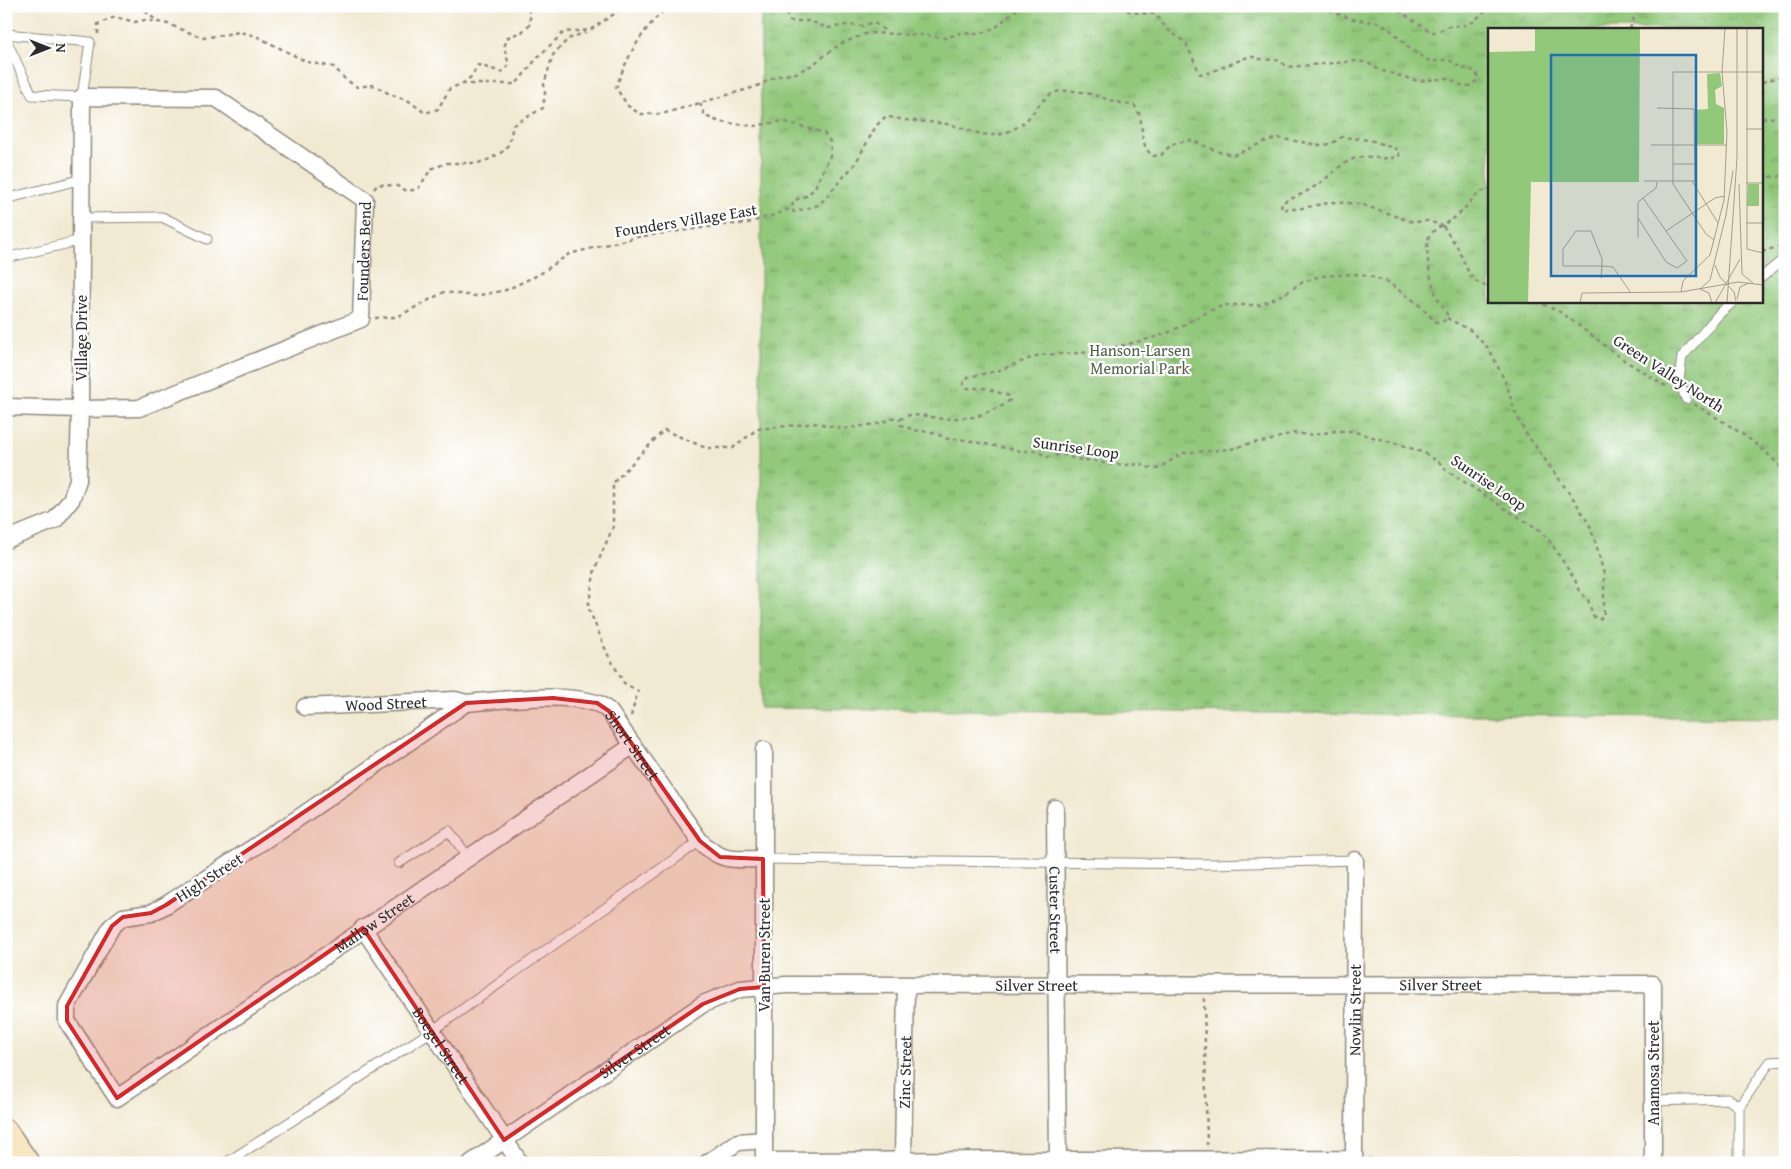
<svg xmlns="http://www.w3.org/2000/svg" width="1791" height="1169" viewBox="0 0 1791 1169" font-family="'Gentium Book Plus',serif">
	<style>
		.park { fill: url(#park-tufts); stroke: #5e7a52; fill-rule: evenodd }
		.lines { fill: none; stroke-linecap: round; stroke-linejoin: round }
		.service-casing { stroke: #8e8a7e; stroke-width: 11 }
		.minor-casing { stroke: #8e8a7e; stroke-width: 19 }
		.secondary-casing { stroke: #8e8a7e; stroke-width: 25 }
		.path { stroke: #8e8a7e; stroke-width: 2.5; stroke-dasharray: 4 4; stroke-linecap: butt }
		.service { stroke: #fff; stroke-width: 9 }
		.minor { stroke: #fff; stroke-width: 16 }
		.secondary { stroke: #f9e7c3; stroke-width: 22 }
		.marked { fill: #d62828; fill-opacity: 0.2; stroke: #d62828; stroke-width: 4; stroke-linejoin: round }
		.labels { text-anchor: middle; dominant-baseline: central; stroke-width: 4.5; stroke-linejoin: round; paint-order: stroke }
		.street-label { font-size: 16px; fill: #2b2b2b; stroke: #fff }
		.park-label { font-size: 16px; fill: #4f6247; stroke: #fff }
		.inset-road { fill: none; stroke: #a29d8f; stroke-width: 1 }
		.view { fill: #1f6fb2; fill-opacity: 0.15; stroke: #1f6fb2; stroke-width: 2.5 }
		.inset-edge { fill: none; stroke: #2b2b2b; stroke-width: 2.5 }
	</style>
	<defs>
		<pattern id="park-tufts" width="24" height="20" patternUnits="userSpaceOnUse" patternTransform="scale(1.25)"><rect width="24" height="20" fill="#91c87a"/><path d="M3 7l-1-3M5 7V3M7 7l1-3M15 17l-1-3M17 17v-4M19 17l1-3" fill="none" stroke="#77a364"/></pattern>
	</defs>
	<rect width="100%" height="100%" fill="#fff"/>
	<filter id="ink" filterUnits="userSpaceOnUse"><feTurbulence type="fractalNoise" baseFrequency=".02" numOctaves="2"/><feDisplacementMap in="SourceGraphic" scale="10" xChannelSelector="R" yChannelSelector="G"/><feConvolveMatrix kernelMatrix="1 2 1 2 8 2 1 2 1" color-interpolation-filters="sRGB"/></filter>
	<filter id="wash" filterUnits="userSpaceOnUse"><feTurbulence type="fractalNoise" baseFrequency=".0096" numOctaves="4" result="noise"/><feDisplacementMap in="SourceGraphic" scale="20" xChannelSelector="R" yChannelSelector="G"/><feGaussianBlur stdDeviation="1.12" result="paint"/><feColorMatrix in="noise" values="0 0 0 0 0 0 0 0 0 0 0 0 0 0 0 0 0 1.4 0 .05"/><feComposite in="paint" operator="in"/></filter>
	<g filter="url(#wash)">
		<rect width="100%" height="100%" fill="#f1e9d1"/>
		<path class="park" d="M 761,6 L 1785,6 L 1785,718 L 761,708 ZM 1490,29 L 1762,29 L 1762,301 L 1490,301 Z"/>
	</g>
	<g filter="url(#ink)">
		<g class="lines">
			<g class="service-casing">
				<path id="service" d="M 6,34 L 90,42 L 82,97 L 32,95 L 6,40
					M 6,199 L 82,179
					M 82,218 L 162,217 L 207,239
					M 6,258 L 82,240
					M 1762,277 L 1785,258
					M 1686,399 L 1679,380 L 1682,357 L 1719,314 L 1734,301
					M 763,859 L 1211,864 L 1355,860
					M 399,863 L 449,831 L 468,857
					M 1653,1101 L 1728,1099 L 1739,1107 L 1739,1163
					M 1739,1107 L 1770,1062 L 1785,1061
					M 226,1163 L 432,1031 L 700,841"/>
			</g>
			<g class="minor-casing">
				<g id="minor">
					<path id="s1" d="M 6,407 L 80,409 L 139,408 L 361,319 L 365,200 L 216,98 L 82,97 L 80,409 L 78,480 L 71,500 L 55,520 L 6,540"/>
					<path id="s2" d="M 466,703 L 297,819 L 166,905 L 151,913 L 123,917 L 112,926 L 67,1006 L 67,1021 L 117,1098 L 632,746"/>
					<path id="s3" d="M 305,707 L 455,700 L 466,703 C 504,700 560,692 596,703 C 600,704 605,708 609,711 L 700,841 C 722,863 733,859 763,859"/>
					<path id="s4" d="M 764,750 L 764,1161 L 1354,1159 L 1355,860"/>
					<path id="s5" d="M 1055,808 L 1058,1163"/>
					<path id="s6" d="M 363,928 L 520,1163"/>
					<path id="s7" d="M 903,1160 L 906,985"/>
					<path id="s8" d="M 471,1163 L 703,1004 L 740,989 L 786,985 L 1653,984 L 1653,1163"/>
					<path d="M 707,1163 L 738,1142 L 764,1140"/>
				</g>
			</g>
			<g class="secondary-casing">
				<path id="secondary" d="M 6,1131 L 28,1163"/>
			</g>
			<path class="path" d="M 139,6 L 158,22 L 168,24 L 203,38 L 240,32 L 256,36 L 307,62 L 334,67 L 345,79 L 357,87 L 373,85 L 392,95 L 409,101 L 425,113 L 438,109 L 450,88 L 462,84 L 516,84 L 538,57 L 564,32 L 590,30 L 626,6
				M 670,6 C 644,25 626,58 616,88 L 628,106 L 640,114 L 662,114 L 755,87 L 778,76 L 796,73 L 812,65 L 840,44 L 868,33 L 924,35 L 946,38 L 960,33 L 979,34 L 995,28 L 1020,6
				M 782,6 L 790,21 L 810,21 L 828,28 L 847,25 L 863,26 L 873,22 L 888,33
				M 1120,6 C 1129,14 1143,13 1155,14 L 1167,29 L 1186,43 L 1200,74 L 1208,73 L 1250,56 L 1259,59 L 1277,60 L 1288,67 L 1357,61 L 1368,63 L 1379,70 L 1418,81 L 1448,78 L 1461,85 L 1471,86 L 1478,79 L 1476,71 L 1461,68 L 1448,59 L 1431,62 L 1410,49 L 1393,32 L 1380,23 L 1353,19 L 1335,13 L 1325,6
				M 1392,6 L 1431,32 L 1437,32 L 1449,26 L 1465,25 L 1473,22 L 1490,6
				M 1630,29 L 1638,6
				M 98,34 L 98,24 L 115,17 L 135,22 L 145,20 L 157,22
				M 1762,82 L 1785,75
				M 462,84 L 472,76 L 478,65 L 502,72 L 509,65 L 504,47 L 508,37 L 522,32 L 531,23 L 528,6
				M 700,103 L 705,116 L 720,122 L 754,126 L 783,121 L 824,133 L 831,143 L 830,156 L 814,189 L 806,196 L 795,200 L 791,208 L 794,212 L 819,205 L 855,164 L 876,126 L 886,116 C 906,122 927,121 947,124 C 963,127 978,136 995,135 C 1003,135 1017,128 1023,123 C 1034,115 1042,96 1056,92 C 1084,86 1107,103 1134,105 C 1147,120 1136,143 1153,156 L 1161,155 L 1172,144 L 1191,140 L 1219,152 L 1234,155 L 1264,142 L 1277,138 L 1319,145 L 1331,144 L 1342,137 L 1370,140 L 1399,150 L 1399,156 C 1384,162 1370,154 1356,158 C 1343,162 1334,172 1324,180 C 1311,190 1297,197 1282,202 L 1281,209 L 1297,209 L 1333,202 L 1360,204 L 1413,222 L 1428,221 L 1443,226
				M 1762,118 L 1785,117
				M 1762,176 L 1779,177 L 1785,170
				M 374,189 L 378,184 L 397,186 L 407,191 L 418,189 L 431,169 L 447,163 L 478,163 L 490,159 L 502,152 L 509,144 L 513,125 L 543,108 L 545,93 L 544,84 L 553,55 L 568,39 L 586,32
				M 1443,226 C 1448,235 1456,243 1460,253 C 1468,269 1468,282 1490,287
				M 1762,252 L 1785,244
				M 1536,301 L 1562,313 L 1624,360 L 1669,388
				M 375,318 L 397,317 L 444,292 L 475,296 L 506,290 L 540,274 L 569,254 L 637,237 L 723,225 L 748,223 L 777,214 L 791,208
				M 1447,318 L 1470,330 L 1489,349 L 1506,383 L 1515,412 L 1525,432 L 1575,501 L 1590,526 L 1596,544 L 1604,574 L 1604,612 L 1603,617 L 1600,619 L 1596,619 L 1593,615 L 1588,600 L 1579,591 L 1575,580 L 1551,543 L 1540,530 L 1504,508 L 1446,470 L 1440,463 L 1426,454 L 1405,446 L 1351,431 L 1335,431 L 1313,435 L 1292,433 L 1268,441 L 1251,443 L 1231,449 L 1183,453 L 1157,469 L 1147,467 L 1140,463 L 1133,465 L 1108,464 L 1095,461 L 1075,459 L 1062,454 L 1047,457 L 1037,451 L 1021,451 L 960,439 L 948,439 L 935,433 L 914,430 L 901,425 L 900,420 L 904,417 L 910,415 L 927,416 L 942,419 L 975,417 L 1004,405 L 1010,400 L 1009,396 L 985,388 L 965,388 C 962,383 964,380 968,377 L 997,371 L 1039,355 L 1097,352 L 1152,338 L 1170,332 L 1211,310 L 1225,305 L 1260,305 L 1284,294 L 1303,282 L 1320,276 L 1355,274 L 1368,276 L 1386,281 L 1417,303 L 1436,322 L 1444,321 L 1447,315 C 1445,308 1439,302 1436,295 C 1431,283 1423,246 1430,235 C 1437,226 1450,222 1458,215 C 1470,205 1473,192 1490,189
				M 1694,404 C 1727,424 1760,442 1785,472
				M 631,716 L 638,691 L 624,683 L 607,653 L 588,607 L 595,569 L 613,527 L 613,483 L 664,430 L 706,448 L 733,448 L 757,429 L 818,423 L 843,429 L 882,423 L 895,417 L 900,420
				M 1204,998 L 1207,1145
				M 1368,1159 L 1502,1162 L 1637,1162"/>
			<use href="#service" class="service"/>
			<use href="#minor" class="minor"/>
			<use href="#secondary" class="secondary"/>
		</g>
	</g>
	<path class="marked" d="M 553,698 L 597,703 L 609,711 L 700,841 L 720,857 L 763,859 L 764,987 L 740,989 L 703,1004 L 504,1140 L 363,928 L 117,1098 L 67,1021 L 67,1006 L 112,926 L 123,917 L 151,913 L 166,905 L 466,703 Z"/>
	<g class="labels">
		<g class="street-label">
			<text transform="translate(686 220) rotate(-9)">Founders Village East</text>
			<text stroke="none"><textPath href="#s1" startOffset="440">Founders Bend</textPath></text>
			<text transform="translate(81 338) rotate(-90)">Village Drive</text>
			<text transform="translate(1669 373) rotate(33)">Green Valley North</text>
			<text transform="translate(1076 447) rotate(8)">Sunrise Loop</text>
			<text transform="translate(1489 482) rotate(34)">Sunrise Loop</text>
			<text stroke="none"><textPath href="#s3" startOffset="81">Wood Street</textPath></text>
			<text stroke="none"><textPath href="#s3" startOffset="349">Short Street</textPath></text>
			<text transform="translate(209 877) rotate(-33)">High Street</text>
			<text stroke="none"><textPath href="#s5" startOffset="102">Custer Street</textPath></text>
			<text stroke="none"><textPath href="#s2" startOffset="931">Mallow Street</textPath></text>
			<text transform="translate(764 955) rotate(-90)">Van Buren Street</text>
			<text stroke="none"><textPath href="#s8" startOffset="1022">Silver Street</textPath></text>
			<text stroke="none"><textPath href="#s8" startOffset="618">Silver Street</textPath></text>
			<text stroke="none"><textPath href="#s4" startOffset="1150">Nowlin Street</textPath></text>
			<text stroke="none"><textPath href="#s6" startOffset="141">Boegel Street</textPath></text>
			<text stroke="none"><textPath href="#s8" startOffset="198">Silver Street</textPath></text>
			<text stroke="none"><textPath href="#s7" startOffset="88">Zinc Street</textPath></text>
			<text transform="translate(1653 1073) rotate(-90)">Anamosa Street</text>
		</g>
		<g class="park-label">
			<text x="1140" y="350">Hanson-Larsen<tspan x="1140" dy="18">Memorial Park</tspan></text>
		</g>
	</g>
	<g transform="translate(1488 28)">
		<rect width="275" height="275" fill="#f1e9d1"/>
		<path d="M 47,0 L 152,0 L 151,154 L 43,154 L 40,275 L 0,275 L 0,24 L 47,23 ZM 232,45 L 234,58 L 227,62 L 228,76 L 236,80 L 236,116 L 207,116 L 207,82 L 220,81 L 219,46 ZM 260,156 L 271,156 L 271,178 L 259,178 Z" fill="#91c87a"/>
		<path class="inset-road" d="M 259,0 L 259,221 L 275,225M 258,101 L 275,101M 163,117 L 238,117M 185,136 L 206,136M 156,153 L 207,153 L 206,81 L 169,80M 204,153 L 230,195M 258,155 L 275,155M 251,156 L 254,246 L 265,255M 150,190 L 178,234 L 189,240 L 199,233 L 155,170M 258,195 L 275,195M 178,203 L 227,170 L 237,168M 150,210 L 150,174 L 168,160 L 169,154M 226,212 L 218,206 L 185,156 L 185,44 L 234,44 L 237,0M 227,237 L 232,249 L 246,264 L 248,273M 113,250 L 114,238 L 114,231 L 103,203 L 88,203 L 75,221 L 75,238 L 114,238 L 125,239 L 143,265M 212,261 L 222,252 L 238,187 L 245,143M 212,261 L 221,265 L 224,275M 193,264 L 195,253 L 222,227 L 236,172 L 239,104 L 234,44 L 275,44M 249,271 L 252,259 L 261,255M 92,275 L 94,265 L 193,264 L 250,254 L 275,257M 227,275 L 252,231M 239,275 L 249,130 L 249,0"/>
		<path class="view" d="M 63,27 L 208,27 L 208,248 L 63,248 Z"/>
		<rect width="275" height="275" class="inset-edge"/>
	</g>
	<rect width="1791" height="1169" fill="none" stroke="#fff" stroke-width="25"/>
	<g transform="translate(48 48) rotate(90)" stroke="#ffffff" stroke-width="4" paint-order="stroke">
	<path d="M0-4L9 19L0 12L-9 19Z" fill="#2b2b2b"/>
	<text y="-8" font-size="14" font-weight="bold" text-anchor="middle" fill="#2b2b2b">N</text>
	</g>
</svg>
